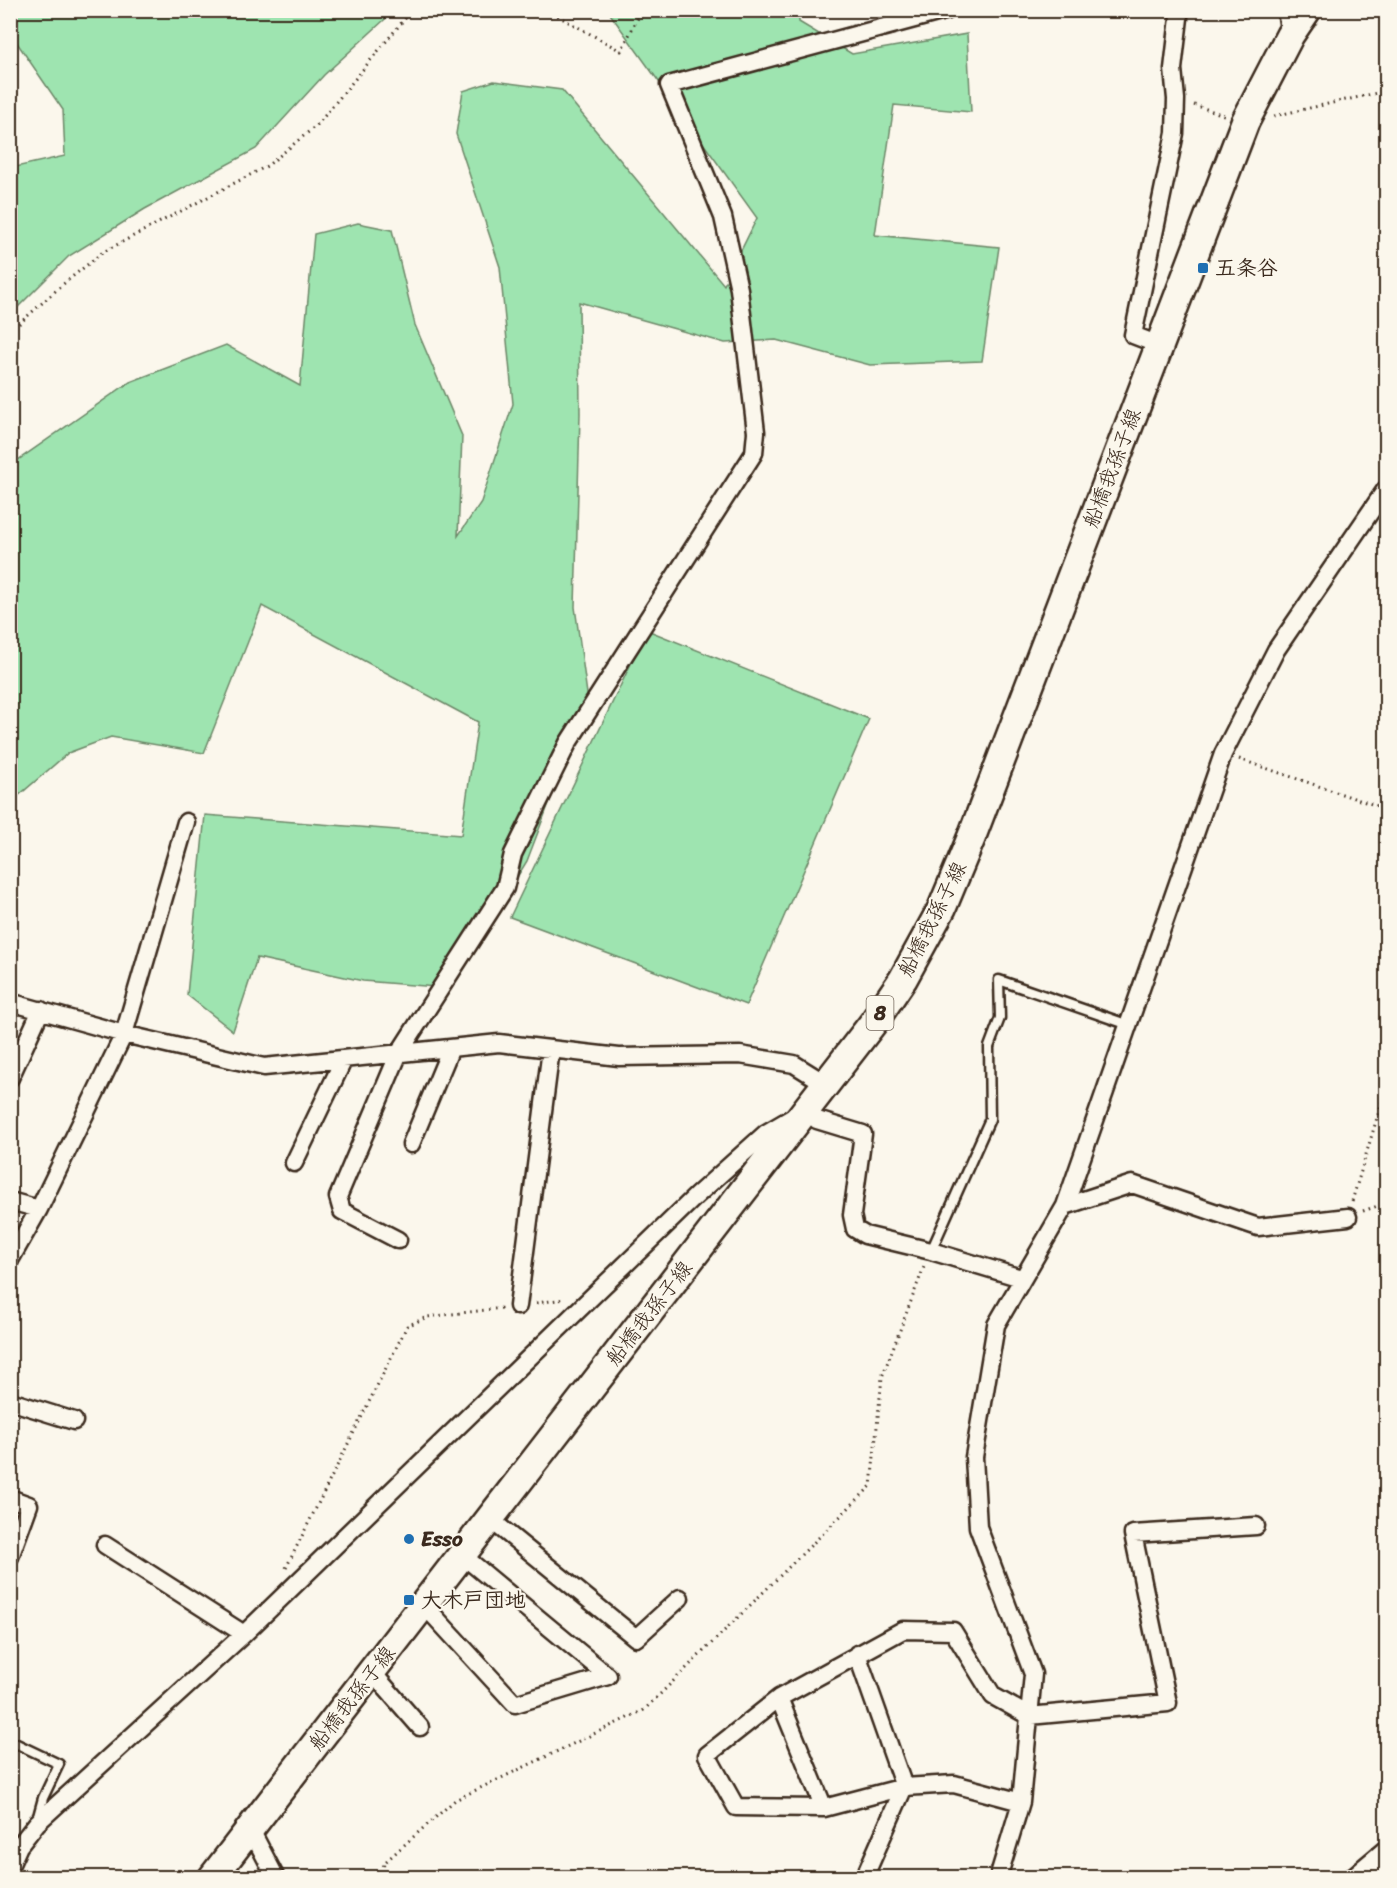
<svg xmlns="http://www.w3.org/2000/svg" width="1397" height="1888" viewBox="0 0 1397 1888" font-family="Sriracha,'Klee One',sans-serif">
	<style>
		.green { fill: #9ee4b0; stroke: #6c8767; stroke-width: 1.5 }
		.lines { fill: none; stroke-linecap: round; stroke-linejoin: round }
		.service-casing { stroke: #3b2a1e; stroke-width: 13 }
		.minor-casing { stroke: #3b2a1e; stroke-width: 21 }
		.tertiary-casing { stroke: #3b2a1e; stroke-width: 26 }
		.primary-casing { stroke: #3b2a1e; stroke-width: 32 }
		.path { stroke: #3b2a1e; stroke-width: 3; stroke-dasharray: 1.5 4.5; stroke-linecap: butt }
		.service { stroke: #fbf7ec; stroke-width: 8 }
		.minor { stroke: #fbf7ec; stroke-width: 16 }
		.tertiary { stroke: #fbf7ec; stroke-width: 21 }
		.primary { stroke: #fbf7ec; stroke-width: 27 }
		.poi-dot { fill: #1f6fb2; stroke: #fbf7ec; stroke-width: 2 }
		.labels { text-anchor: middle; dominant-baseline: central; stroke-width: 4.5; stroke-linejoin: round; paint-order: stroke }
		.shield { fill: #fbf7ec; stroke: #75685c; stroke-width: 1.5 }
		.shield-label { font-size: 20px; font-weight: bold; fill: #3b2a1e }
		.poi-label { font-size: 21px; font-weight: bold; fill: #3b2a1e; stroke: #fbf7ec; text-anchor: start }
		.street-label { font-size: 21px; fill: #3b2a1e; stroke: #fbf7ec }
	</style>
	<rect width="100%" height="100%" fill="#fbf7ec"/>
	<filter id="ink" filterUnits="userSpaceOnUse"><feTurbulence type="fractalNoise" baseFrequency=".0167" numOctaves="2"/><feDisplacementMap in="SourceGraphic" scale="12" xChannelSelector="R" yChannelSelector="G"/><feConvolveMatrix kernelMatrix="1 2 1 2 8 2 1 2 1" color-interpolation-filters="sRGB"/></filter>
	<g filter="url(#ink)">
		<path class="green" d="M 11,10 L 394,10 L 394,11 L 324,75 L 256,149 L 145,209 L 69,256 L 11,314 L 11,168 L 65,156 L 63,110 L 11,34 Z
			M 608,11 L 799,11 L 799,22 L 852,54 L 967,34 L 971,112 L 894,105 L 875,235 L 999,247 L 982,361 L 870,365 L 776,340 L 725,343 L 579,302 L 580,414 L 575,607 L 588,701 L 527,861 L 449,988 L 363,981 L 257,958 L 233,1031 L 187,995 L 205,815 L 461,835 L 478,722 L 262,606 L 204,753 L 111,737 L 68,753 L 11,802 L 11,465 L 130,382 L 226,345 L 300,386 L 314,234 L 358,223 L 392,230 L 415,325 L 462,436 L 458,536 L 481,502 L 513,404 L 500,267 L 456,134 L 463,91 L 494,81 L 562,90 L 724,285 L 757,218 Z
			M 647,630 L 869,719 L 746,1005 L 510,917 Z"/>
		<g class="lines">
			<g class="service-casing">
				<path id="service" d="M 931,1251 L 990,1119 L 989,1047 L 1000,1018 L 999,980 L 1129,1025
					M 15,1743 L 59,1764 L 43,1798 L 37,1820"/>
			</g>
			<g class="minor-casing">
				<path id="minor" d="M 1286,10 L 1290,35
					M 1159,345 L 1133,335 L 1175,133 L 1176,99 L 1173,69 L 1179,18 L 1177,10
					M 10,1002 L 124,1034 L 264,1067 L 499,1043 L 619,1057 L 740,1055 L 794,1064 L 826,1084
					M 10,1078 L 41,1010
					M 411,1144 L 451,1048
					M 294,1163 L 344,1059
					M 10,1201 L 39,1209
					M 1065,1206 L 1132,1184 L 1258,1227 L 1348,1217
					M 398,1240 L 342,1211 L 338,1197 L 399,1053 L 505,888 L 513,854 L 568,743 L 754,453 L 756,432 L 739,289 L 723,217 L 669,85 L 948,10
					M 10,1260 L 39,1209 L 124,1034 L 186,822
					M 518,1306 L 551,1049
					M 10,1401 L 74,1421
					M 10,1498 L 29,1505 L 10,1557
					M 490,1519 L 636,1638 L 680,1598
					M 105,1545 L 244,1634
					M 424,1605 L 515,1704 L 608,1676 L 462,1555
					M 857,1654 L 904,1787 L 864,1878
					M 372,1672 L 420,1727
					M 779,1698 L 824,1808
					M 1021,1802 L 954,1784 L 904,1787 L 824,1808 L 736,1807 L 707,1755 L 779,1698 L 903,1630 L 953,1631 L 993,1696 L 1029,1716 L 1168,1703 L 1133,1534 L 1256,1526
					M 251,1830 L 276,1878
					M 10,1866 L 19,1846 L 37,1823 L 244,1634 L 696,1196 L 766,1133 L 807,1109 L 817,1120 L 863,1134 L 852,1215 L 855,1229 L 865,1235 L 931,1251 L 1021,1278
					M 998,1878 L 1021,1802 L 1033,1674 L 978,1527 L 974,1457 L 996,1325 L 1065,1206 L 1223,754 L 1276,650 L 1386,489"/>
			</g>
			<g class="tertiary-casing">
				<path id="tertiary" d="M 1355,1878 L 1386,1852"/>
			</g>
			<g class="primary-casing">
				<path id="primary" d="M 212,1878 L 873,1023 L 903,979 L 942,908 L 972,836 L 1245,122 L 1290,35 L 1307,10"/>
			</g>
			<path class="path" d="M 547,10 L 621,51 L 642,10
				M 1194,105 L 1224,115
				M 1274,116 L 1386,91
				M 10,332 L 62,285 L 103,252 L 267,166 L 317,125 L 412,10
				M 1239,759 L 1386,809
				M 1352,1201 L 1386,1088
				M 1363,1211 L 1386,1203
				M 536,1303 L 565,1299
				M 286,1568 L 407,1326 L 427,1317 L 503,1308
				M 382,1878 L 384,1863 L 455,1800 L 644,1710 L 871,1486 L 882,1377 L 924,1267"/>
			<use href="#service" class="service"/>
			<use href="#minor" class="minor"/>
			<use href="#tertiary" class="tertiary"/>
			<use href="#primary" class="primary"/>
		</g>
	</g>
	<g class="poi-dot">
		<rect x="1197" y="262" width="12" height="12" rx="3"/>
		<circle cx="409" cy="1539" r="6"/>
		<rect x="403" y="1594" width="12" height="12" rx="3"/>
	</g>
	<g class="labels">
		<rect class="shield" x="866.5" y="996" width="27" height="34" rx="4.5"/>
		<g class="shield-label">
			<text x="880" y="1013">8</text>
		</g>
		<g class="poi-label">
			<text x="1215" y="268">五条谷</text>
			<text x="421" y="1539">Esso</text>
			<text x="421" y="1600">大木戸団地</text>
		</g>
		<g class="street-label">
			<text transform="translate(1112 468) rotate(-69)">船橋我孫子線</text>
			<text transform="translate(932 919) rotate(-63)">船橋我孫子線</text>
			<text transform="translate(649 1313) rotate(-52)">船橋我孫子線</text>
			<text transform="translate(352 1698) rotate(-52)">船橋我孫子線</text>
		</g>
	</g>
	<rect width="1397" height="1888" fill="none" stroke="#fbf7ec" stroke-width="36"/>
	<rect x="18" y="18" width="1361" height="1852" fill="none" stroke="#3b2a1e" stroke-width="2" filter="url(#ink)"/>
</svg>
